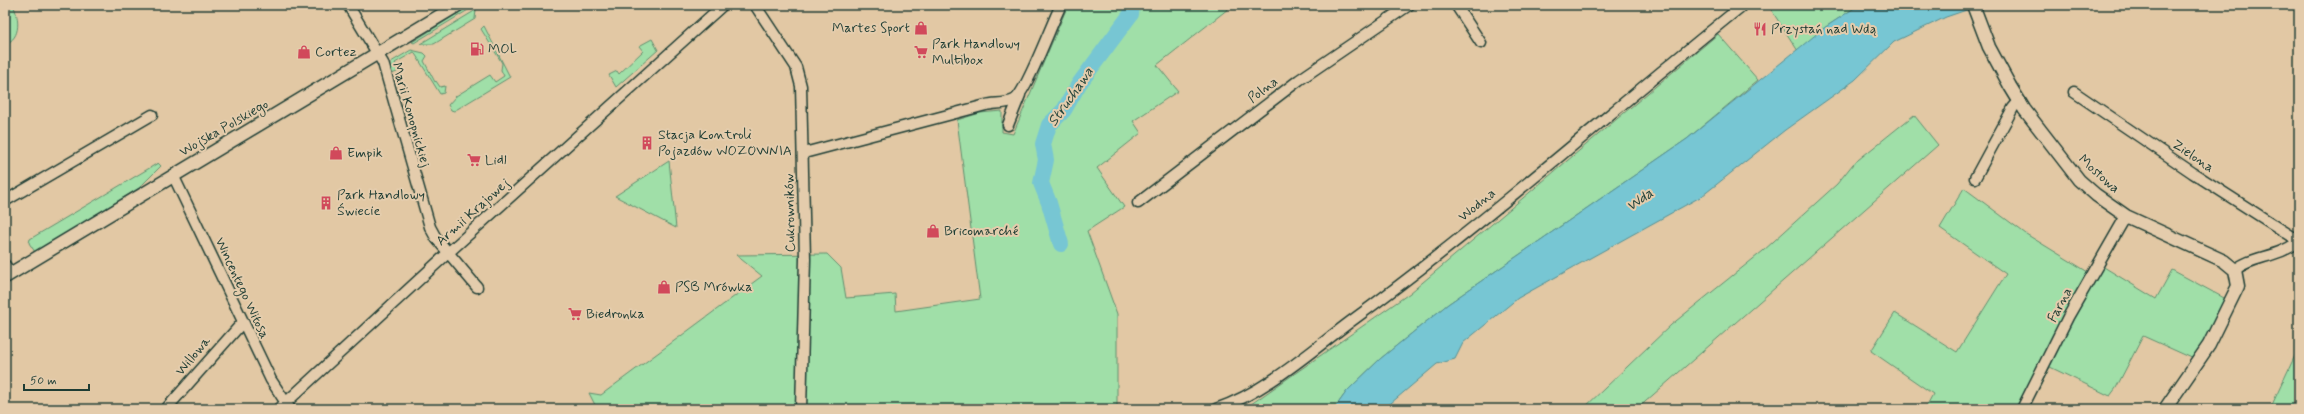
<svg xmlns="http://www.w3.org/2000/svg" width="2304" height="414" viewBox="0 0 2304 414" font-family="Mynerve,sans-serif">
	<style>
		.green { fill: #a0dfa8; stroke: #608e6e }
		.water { fill: #77c6d3; stroke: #548f93 }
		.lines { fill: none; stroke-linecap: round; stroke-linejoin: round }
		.river { stroke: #77c6d3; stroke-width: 16 }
		.minor-casing { stroke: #1f3d34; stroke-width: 13 }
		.tertiary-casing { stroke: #1f3d34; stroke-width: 15 }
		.minor { stroke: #e4ccac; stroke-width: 10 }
		.tertiary { stroke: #e4ccac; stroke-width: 12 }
		.labels { text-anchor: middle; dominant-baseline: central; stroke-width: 4; stroke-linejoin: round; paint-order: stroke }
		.poi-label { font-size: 14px; fill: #1f3d34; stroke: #e4ccac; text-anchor: start }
		.street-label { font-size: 14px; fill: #1f3d34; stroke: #e4ccac }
		.water-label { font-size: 15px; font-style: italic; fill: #23443c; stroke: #e4ccac }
	</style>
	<rect width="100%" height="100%" fill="#e2c8a4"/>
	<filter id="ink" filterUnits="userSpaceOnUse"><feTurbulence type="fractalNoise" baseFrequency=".025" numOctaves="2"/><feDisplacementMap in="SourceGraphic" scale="8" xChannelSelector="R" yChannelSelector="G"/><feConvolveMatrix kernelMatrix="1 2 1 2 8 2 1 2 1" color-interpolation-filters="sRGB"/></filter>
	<g filter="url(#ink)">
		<path class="green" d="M 5,5 L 13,5 C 19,17 22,38 5,44 Z
			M 1068,5 L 1233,5 L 1157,65 L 1178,91 L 1133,121 L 1141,133 L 1097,168 L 1124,207 L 1087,231 L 1117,314 L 1117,409 L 597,409 L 589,393 L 601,395 L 762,276 L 736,255 L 827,254 L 841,268 L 846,298 L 895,294 L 896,311 L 980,299 L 957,120 L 980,113 L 1002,111 L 1002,132 L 1013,134 Z
			M 1768,5 L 1859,5 L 1824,28 L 1798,51 Z
			M 468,7 L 473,7 L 414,43 L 412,42 Z
			M 476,10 L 475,19 L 434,44 L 420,44 Z
			M 484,26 L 510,77 L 454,111 L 451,110 L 448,105 L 456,96 L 490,75 L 495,82 L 504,76 L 501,70 L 502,63 L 481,29 Z
			M 1718,34 L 1758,80 L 1687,139 L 1448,304 L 1380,359 L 1347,391 L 1334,409 L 1244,409 L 1410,293 Z
			M 652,39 L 658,50 L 616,87 L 609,75 L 617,71 L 619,74 L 643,51 L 639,46 Z
			M 411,50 L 424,53 L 427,56 L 424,61 L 435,82 L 436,81 L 440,87 L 445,86 L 444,93 L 440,94 L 414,52 L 395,63 L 399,71 L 392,74 L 391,62 Z
			M 1914,115 L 1938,145 L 1637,409 L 1583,409 L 1671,325 L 1763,251 L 1837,184 L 1853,164 Z
			M 669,161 L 676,228 L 615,196 Z
			M 158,163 L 161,166 L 139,188 L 35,252 L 29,243 L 30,239 Z
			M 1964,188 L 2026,234 L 2088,272 L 2094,261 L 2156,299 L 2172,270 L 2226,299 L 2194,359 L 2143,336 L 2116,388 L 2110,396 L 2050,367 L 2028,409 L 1925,409 L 1933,394 L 1871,351 L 1895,313 L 1957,352 L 2006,274 L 1940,228 Z
			M 2299,347 L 2299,409 L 2272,409 L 2271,407 Z"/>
		<path class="water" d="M 1859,5 L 1981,5 L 1946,17 L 1894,42 L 1855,80 L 1785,130 L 1702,196 L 1518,298 L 1463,343 L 1455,359 L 1437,364 L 1384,409 L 1334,409 L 1347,391 L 1380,359 L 1448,304 L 1687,139 L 1824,28 Z"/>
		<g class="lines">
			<path class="river" d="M 1061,244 L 1049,203 L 1041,183 L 1046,160 L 1043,144 L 1049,125 L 1064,110 L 1079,84 L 1131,14 L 1132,5"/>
			<g class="minor-casing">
				<path id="minor" d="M 348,5 L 383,63 L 430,227 L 436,238 L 477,287
					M 755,5 L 796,67 L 801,86 L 805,259 L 801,409
					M 1456,5 L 1481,43
					M 2074,92 L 2193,173 L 2299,241
					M 1008,125 L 1020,95
					M 804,153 L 986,105 C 995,103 1006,104 1014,100 C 1026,94 1052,22 1061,5
					M 173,175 L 271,380 L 290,409
					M 1975,178 L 2013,108 L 2019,101
					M 5,201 L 152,115
					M 1138,203 L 1299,80 L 1409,5
					M 5,265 L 10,273
					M 2235,270 C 2251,256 2278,258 2299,241
					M 166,409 L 243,322
					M 279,409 L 449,252 L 723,5
					M 1216,409 C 1264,393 1310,352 1350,322 C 1486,223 1612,110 1743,5
					M 2022,409 L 2068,317 L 2126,216"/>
			</g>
			<g class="tertiary-casing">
				<path id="tertiary" d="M 1973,5 L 1989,47 L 2010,86 L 2024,109 L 2079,180 L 2096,195 L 2126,216 L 2224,261 L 2235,270 L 2238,286 L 2235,292 L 2209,345 L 2165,409
					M 5,277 L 458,5"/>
			</g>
			<use href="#minor" class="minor"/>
			<use href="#tertiary" class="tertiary"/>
		</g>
	</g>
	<defs>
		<g id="shop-bare" transform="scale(1.08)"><path d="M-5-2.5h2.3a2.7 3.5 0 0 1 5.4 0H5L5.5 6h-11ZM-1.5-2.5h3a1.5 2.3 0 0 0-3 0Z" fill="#d1495b" stroke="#e4ccac" stroke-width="2.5" paint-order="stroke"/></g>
		<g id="restaurant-bare" transform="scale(1.08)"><path d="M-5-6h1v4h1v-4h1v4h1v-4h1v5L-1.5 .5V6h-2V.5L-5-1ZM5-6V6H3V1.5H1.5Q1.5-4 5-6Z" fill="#d1495b" stroke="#e4ccac" stroke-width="2.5" paint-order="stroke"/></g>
		<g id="fuel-bare" transform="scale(1.08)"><path d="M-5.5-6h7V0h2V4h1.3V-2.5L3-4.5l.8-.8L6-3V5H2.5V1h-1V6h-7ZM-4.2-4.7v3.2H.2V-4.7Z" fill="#d1495b" stroke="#e4ccac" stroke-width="2.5" paint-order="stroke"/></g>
		<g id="supermarket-bare" transform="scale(1.08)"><path d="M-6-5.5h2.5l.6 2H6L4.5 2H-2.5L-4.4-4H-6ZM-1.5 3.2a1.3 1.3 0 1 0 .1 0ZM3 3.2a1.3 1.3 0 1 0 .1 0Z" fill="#d1495b" stroke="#e4ccac" stroke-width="2.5" paint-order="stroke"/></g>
		<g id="building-bare" transform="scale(1.08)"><path d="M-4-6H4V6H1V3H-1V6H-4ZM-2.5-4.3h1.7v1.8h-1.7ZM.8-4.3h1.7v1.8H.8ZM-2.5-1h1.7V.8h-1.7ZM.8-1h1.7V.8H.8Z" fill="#d1495b" stroke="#e4ccac" stroke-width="2.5" paint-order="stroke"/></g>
	</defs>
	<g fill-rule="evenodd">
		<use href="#shop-bare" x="921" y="28"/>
		<use href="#restaurant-bare" x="1760" y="29"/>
		<use href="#fuel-bare" x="477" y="49"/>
		<use href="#shop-bare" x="304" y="52"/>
		<use href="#supermarket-bare" x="921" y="52"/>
		<use href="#building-bare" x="647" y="143"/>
		<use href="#shop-bare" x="336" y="153"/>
		<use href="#supermarket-bare" x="474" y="160"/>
		<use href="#building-bare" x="326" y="203"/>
		<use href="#shop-bare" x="933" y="231"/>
		<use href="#shop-bare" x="664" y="287"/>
		<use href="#supermarket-bare" x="575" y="314"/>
	</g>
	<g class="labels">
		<g class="poi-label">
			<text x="910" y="28" text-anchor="end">Martes Sport</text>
			<text x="1771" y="29">Przystań nad Wdą</text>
			<text x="932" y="44">Park Handlowy<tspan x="932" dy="16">Multibox</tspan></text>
			<text x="488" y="49">MOL</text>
			<text x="315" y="52">Cortez</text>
			<text x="658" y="135">Stacja Kontroli<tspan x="658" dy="16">Pojazdów WOZOWNIA</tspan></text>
			<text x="347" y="153">Empik</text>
			<text x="485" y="160">Lidl</text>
			<text x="337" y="195">Park Handlowy<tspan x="337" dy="16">Świecie</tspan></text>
			<text x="944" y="231">Bricomarché</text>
			<text x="675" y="287">PSB Mrówka</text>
			<text x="586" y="314">Biedronka</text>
		</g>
		<g class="street-label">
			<text transform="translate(1263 90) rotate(-37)">Polna</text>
			<text transform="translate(411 115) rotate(74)">Marii Konopnickiej</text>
			<text transform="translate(224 128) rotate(-30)">Wojska Polskiego</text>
			<text transform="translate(2193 156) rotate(34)">Zielona</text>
			<text transform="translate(2099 174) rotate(42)">Mostowa</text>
			<text transform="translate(1477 205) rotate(-39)">Wodna</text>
			<text transform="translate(473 212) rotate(-42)">Armii Krajowej</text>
			<text transform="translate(790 213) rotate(-91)">Cukrowników</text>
			<text transform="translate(242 288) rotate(65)">Wincentego Witosa</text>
			<text transform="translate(2060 305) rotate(-62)">Farna</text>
			<text transform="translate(193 356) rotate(-50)">Willowa</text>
		</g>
		<g class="water-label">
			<text transform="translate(1071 97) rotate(-55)">Struchawa</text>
			<text transform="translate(1640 200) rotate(-35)">Wda</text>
		</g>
	</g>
	<rect width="2304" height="414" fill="none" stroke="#e4ccac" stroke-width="20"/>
	<rect x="10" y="10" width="2284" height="394" fill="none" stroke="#1f3d34" stroke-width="1.5" filter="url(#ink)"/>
	<path d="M24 384v6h65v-6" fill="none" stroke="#1f3d34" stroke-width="2"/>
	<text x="30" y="384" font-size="12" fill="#1f3d34" stroke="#e4ccac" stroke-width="3" paint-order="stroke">50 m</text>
</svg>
